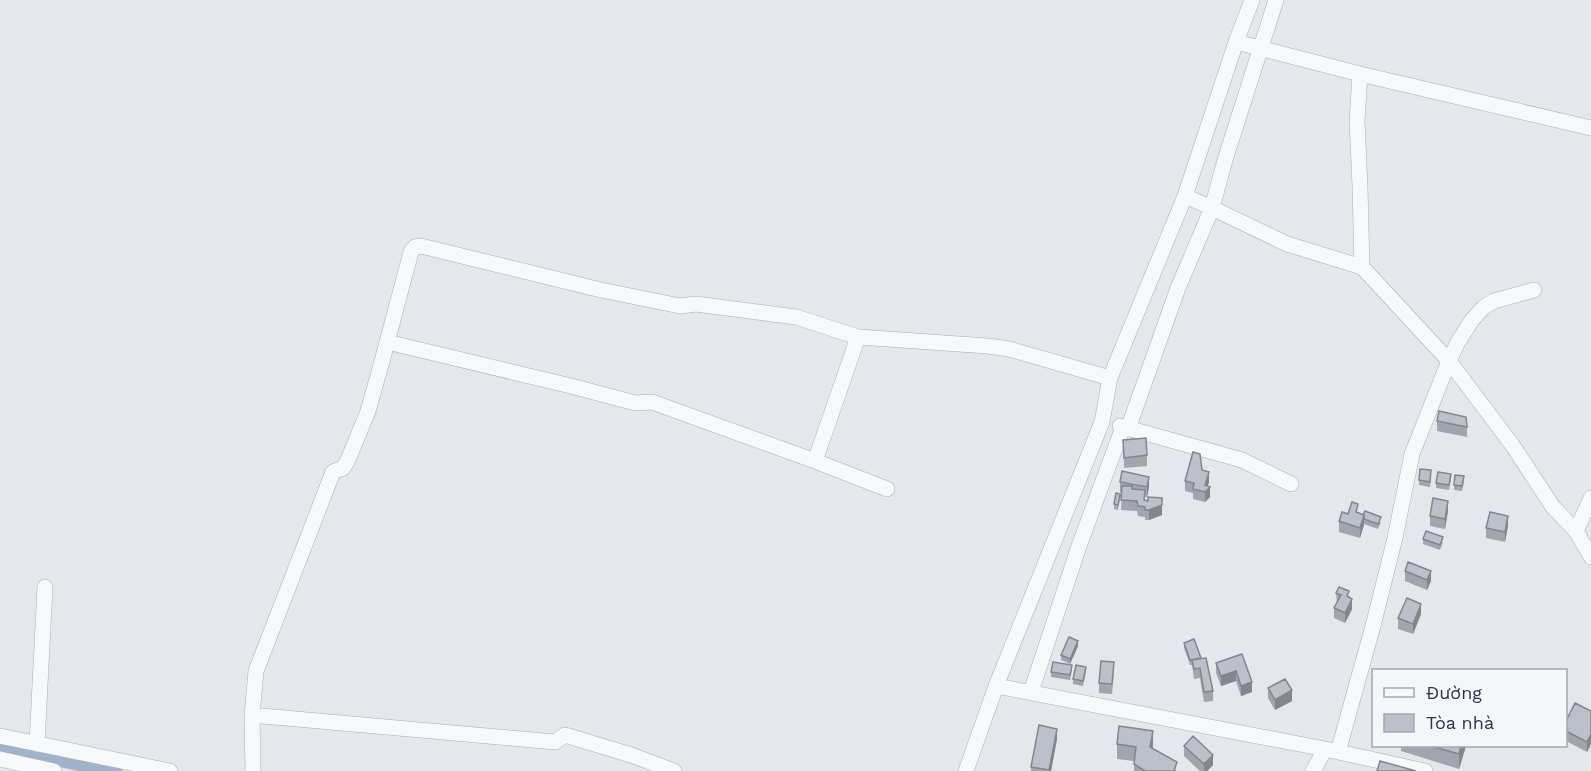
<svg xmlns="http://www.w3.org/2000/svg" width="1591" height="771" viewBox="0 0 1591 771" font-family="'Work Sans',sans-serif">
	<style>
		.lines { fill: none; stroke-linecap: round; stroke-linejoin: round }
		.canal { stroke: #9fb4cc; stroke-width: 15 }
		.minor-casing { stroke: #a9aeb7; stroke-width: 16 }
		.minor { stroke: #f7f8fa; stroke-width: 15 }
		.wall { fill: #a1a5ae }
		.shaded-wall { fill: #83868d }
		.building { fill: #bbc0ca; stroke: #83868d; stroke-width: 1.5 }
	</style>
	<rect width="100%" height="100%" fill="#e4e7ec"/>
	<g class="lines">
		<path class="canal" d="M 0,747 L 115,771"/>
		<g class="minor-casing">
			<path id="minor" d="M 1236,42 L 1360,74 L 1591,128
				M 1360,74 L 1357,121 L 1360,186 L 1362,267
				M 1185,196 L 1212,208 L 1287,244 L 1362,267 L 1449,361 L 1513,446 L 1553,507 L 1576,531 L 1591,557
				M 387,342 L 571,386 L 635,403 L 652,402 L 815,461 L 858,337
				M 1120,426 L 1242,460 L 1291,484
				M 1128,429 L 1178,288 L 1212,208 L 1225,160 L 1276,0
				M 815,461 L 887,489
				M 1576,531 L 1591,498
				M 996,686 L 1325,749 L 1425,771
				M 1031,692 L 1079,546 L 1123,427
				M 252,715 L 555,742 L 565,735 L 631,755 L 674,771
				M 0,736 L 170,771
				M 37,744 L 45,587
				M 1338,752 L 1373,626 L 1395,538 L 1412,454 L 1449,361 L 1458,342 L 1472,320 L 1484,307 L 1494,301 L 1534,290
				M 0,759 L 54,771
				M 253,771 L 252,715 L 256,671 L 333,472 L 343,468 L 348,460 L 368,411 L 381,365 L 411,252 L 415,247 L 421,246 L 601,290 L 680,306 L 696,304 L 796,317 L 858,337 L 988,346 L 1009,349 L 1110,378
				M 966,771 L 996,686 L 1102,422 L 1110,378 L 1185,196 L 1236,42 L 1252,0
				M 1313,771 L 1325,749"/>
		</g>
		<use href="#minor" class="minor"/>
	</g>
	<path class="wall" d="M 1437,421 L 1467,427 L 1467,437 L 1437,431 Z
		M 1123,440 L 1147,455 L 1147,466 L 1124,468 Z
		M 1202,470 L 1209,482 L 1207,486 L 1210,497 L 1205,502 L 1193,499 L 1193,493 L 1185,491 L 1185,481 Z
		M 1431,475 L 1430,487 L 1419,485 L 1419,480 Z
		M 1451,479 L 1449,490 L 1436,488 L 1436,483 Z
		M 1120,482 L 1149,487 L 1147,497 L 1145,497 L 1145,500 L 1162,508 L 1162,515 L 1149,520 L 1145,520 L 1145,517 L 1138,516 L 1137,511 L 1121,510 L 1122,492 L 1120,492 Z
		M 1464,482 L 1462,491 L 1454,490 L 1454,485 Z
		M 1120,499 L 1118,510 L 1114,509 L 1114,504 Z
		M 1448,511 L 1445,529 L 1430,526 L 1430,516 Z
		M 1358,513 L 1381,522 L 1378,529 L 1364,524 L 1360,538 L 1339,532 L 1339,521 L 1348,514 Z
		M 1508,526 L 1505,542 L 1486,538 L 1486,528 Z
		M 1423,539 L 1443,542 L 1440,550 L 1423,544 Z
		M 1405,571 L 1431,581 L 1427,590 L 1405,581 Z
		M 1336,593 L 1349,597 L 1352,609 L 1345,623 L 1334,618 L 1334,608 L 1337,603 Z
		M 1421,614 L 1413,634 L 1398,629 L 1398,618 Z
		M 1194,639 L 1213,691 L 1213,701 L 1204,702 L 1200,678 L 1194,679 L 1192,665 L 1190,665 L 1184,648 L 1184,643 Z
		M 1078,646 L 1070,664 L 1061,660 L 1061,655 Z
		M 1242,654 L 1252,692 L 1241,696 L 1236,681 L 1221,686 L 1216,673 L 1216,663 Z
		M 1072,670 L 1070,680 L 1051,677 L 1051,672 Z
		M 1086,672 L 1083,686 L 1073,684 L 1073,679 Z
		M 1114,672 L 1112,694 L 1099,693 L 1099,683 Z
		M 1268,688 L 1292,701 L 1275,710 L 1268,698 Z
		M 1591,711 L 1591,744 L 1587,752 L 1566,741 L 1566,721 Z
		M 1057,739 L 1051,771 L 1031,771 L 1031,767 Z
		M 1117,744 L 1152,748 L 1177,771 L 1134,771 L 1134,761 L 1117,759 Z
		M 1184,746 L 1213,765 L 1207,771 L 1200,771 L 1184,756 Z
		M 1401,746 L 1466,746 L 1459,769 L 1401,751 Z"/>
	<path class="shaded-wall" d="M 1209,472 L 1209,482 L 1206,491 L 1210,487 L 1210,497 L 1205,502 L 1205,485 Z
		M 1149,477 L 1149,487 L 1147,497 L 1147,487 Z
		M 1162,498 L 1162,515 L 1149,520 L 1149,510 Z
		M 1448,501 L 1448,511 L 1445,529 L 1445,519 Z
		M 1364,515 L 1364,525 L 1360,538 L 1360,528 Z
		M 1508,516 L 1508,526 L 1505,542 L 1505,532 Z
		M 1431,571 L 1431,581 L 1427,590 L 1427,580 Z
		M 1352,599 L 1352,609 L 1345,623 L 1345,613 Z
		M 1421,604 L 1421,614 L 1413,634 L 1413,624 Z
		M 1078,641 L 1078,646 L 1070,664 L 1070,659 Z
		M 1236,671 L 1236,681 L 1221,686 L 1221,676 Z
		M 1252,682 L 1252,692 L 1241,696 L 1241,686 Z
		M 1292,690 L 1292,701 L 1275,710 L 1275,700 Z
		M 1057,729 L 1057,739 L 1051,771 L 1049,771 Z
		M 1153,731 L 1153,746 L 1150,762 L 1150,747 Z
		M 1591,734 L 1591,744 L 1587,752 L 1587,742 Z
		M 1461,746 L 1466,746 L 1459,769 L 1459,754 Z
		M 1213,755 L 1213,765 L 1207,771 L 1204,771 L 1204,764 Z"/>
	<path class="building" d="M 1439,411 L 1466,417 L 1467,427 L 1437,421 Z
		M 1146,438 L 1147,455 L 1124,458 L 1123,440 Z
		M 1193,452 L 1200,454 L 1202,470 L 1209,472 L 1205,485 L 1210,487 L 1205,492 L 1193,489 L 1194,483 L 1185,481 Z
		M 1420,469 L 1431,470 L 1430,482 L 1419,480 Z
		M 1122,471 L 1149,477 L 1147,487 L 1120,482 Z
		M 1438,472 L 1451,474 L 1449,485 L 1436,483 Z
		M 1455,475 L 1464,476 L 1462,486 L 1454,485 Z
		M 1122,486 L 1132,486 L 1132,489 L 1145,490 L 1144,500 L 1148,501 L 1148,497 L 1162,498 L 1162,505 L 1149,510 L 1145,510 L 1145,507 L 1138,506 L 1137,501 L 1121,500 Z
		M 1116,493 L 1120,494 L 1118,505 L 1114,504 Z
		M 1433,498 L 1448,501 L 1445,519 L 1430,516 Z
		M 1352,502 L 1358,504 L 1356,512 L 1364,515 L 1360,528 L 1339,521 L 1342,512 L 1348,514 Z
		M 1365,511 L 1381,517 L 1378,524 L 1364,519 L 1364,515 L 1363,515 Z
		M 1490,512 L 1508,516 L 1505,532 L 1486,528 Z
		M 1426,531 L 1443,537 L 1440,545 L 1423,539 Z
		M 1408,562 L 1431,571 L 1427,580 L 1405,571 Z
		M 1339,587 L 1349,591 L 1347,596 L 1352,599 L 1345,613 L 1334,608 L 1341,595 L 1336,593 Z
		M 1407,598 L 1421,604 L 1413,624 L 1398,618 Z
		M 1069,637 L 1078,641 L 1070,659 L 1061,655 Z
		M 1194,639 L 1201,658 L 1190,660 L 1184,643 Z
		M 1242,654 L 1252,682 L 1241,686 L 1236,671 L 1221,676 L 1216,663 Z
		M 1206,658 L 1213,691 L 1204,692 L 1200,668 L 1194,669 L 1192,660 Z
		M 1101,661 L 1114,662 L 1112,684 L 1099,683 Z
		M 1053,662 L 1072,665 L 1070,675 L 1051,672 Z
		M 1076,665 L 1086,667 L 1083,681 L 1073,679 Z
		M 1285,679 L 1292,690 L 1275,700 L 1268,688 Z
		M 1575,703 L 1591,711 L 1591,734 L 1587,742 L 1566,731 L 1566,721 Z
		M 1039,725 L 1057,729 L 1049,770 L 1031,767 Z
		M 1119,726 L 1153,731 L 1150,747 L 1177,762 L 1174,771 L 1145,771 L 1134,764 L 1136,747 L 1117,744 Z
		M 1193,736 L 1213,755 L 1204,764 L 1184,746 Z
		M 1431,746 L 1461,746 L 1459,754 Z
		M 1380,761 L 1416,771 L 1377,771 Z"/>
	<rect x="1372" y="669" width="195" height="78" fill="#f4f6f9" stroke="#a4a8b1" stroke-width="1.5"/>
	<rect x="1384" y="688" width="30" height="9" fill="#f7f8fa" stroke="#a4a8b1" stroke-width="1.5"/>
	<text x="1426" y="699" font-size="18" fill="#2b3445">Đường</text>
	<rect x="1384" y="714" width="30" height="18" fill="#bbc0ca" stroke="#a4a8b1" stroke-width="1.5"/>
	<text x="1426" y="729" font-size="18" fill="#2b3445">Tòa nhà</text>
</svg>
